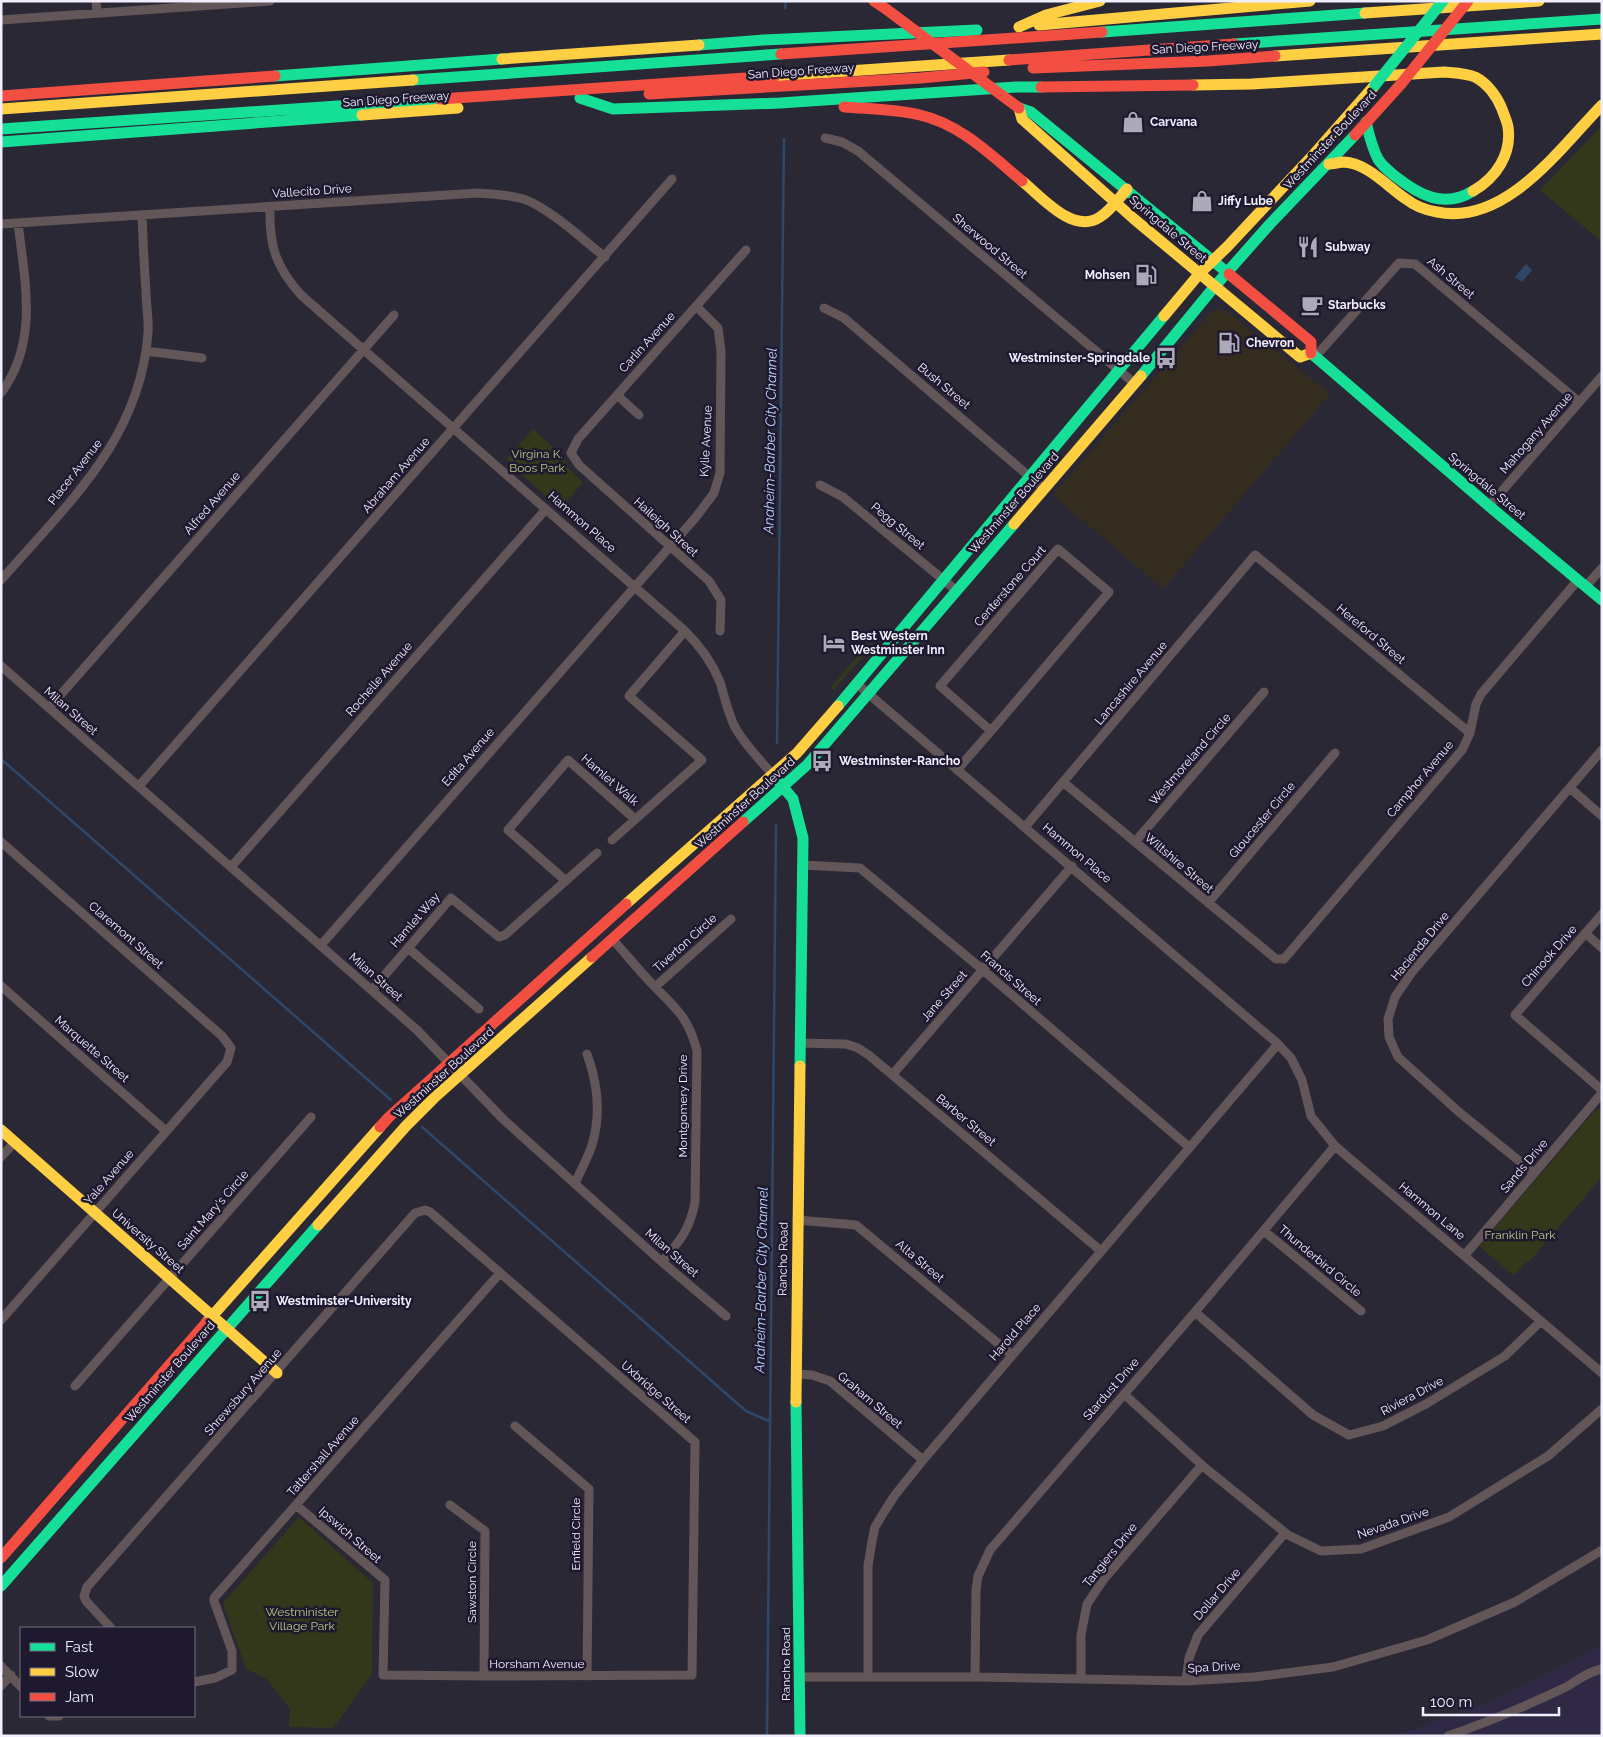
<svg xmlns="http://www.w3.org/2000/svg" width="1603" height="1737" viewBox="0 0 1603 1737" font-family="Raleway,sans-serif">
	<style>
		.commercial { fill: #352c20 }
		.built { fill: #302945 }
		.green { fill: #33381b }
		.water { fill: #2f4869 }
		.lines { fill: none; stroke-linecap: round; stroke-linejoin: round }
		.stream { stroke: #2f4869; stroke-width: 2.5 }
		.street { stroke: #635659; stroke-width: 9 }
		.fast { stroke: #16e098; stroke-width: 11 }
		.slow { stroke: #ffcf43; stroke-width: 11 }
		.jam { stroke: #f24e42; stroke-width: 11 }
		.fast-bridge { stroke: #16e098; stroke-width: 11 }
		.jam-bridge { stroke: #f24e42; stroke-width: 11 }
		.labels { text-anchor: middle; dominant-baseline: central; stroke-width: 5; stroke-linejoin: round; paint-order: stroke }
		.street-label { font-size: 12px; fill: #f1eefe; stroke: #1f1930 }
		.poi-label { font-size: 12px; font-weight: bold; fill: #f1eefe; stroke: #1f1930; text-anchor: start }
		.park-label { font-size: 12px; fill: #b9ca81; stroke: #1f1930 }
		.water-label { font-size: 14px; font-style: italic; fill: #bbd7fb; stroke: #1f1930 }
	</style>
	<rect width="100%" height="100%" fill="#2b2835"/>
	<path class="commercial" d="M 1213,310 L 1225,310 L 1330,394 L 1163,589 L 1053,495 Z"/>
	<path class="built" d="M 1602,1645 L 1602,1736 L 1394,1736 L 1493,1700 Z"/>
	<path class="green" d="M 1602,126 L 1602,242 L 1540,190 Z
		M 533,429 L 564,457 L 568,467 L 583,483 L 560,508 L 514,468 L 507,459 Z
		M 869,643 L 873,645 L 834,690 L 831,687 Z
		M 1602,1107 L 1602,1177 L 1528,1263 L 1526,1262 L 1514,1276 L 1479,1246 L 1593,1113 Z
		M 299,1517 L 373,1583 L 372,1674 L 333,1728 L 289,1727 L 290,1709 L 267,1679 L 246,1669 L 223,1603 Z"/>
	<path class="water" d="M 1526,264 L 1532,270 L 1522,282 L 1515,277 Z"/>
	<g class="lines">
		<path class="stream" d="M 785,8 L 786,1
			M 777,743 L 784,139
			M 1,759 L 391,1100
			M 422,1127 L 746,1411 L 769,1421
			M 767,1736 L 776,825"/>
		<path class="street" d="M 96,1 L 97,13
			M 1,20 L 270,1
			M 825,138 L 842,142 L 858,151 L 1134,383
			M 270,207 C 269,245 275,266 301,295 L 685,631 C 700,646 712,662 720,682 C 725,698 728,715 736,729 C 746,746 760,760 773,775
			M 1,224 L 478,193 C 494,194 515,195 531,202 C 558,216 581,238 605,257
			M 824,308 L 844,318 L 1044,489
			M 146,351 L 202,358
			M 1315,357 L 1399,263 L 1415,264 L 1579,402
			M 1,393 C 39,342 25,282 18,223
			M 617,395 L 639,415
			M 820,485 L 843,497 L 957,591
			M 1489,506 L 1602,376
			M 1058,549 L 1109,592 L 991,731 L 940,686 Z
			M 1,580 C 67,504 140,440 148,333 C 149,319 146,305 146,291 C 144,266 143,240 142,215
			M 1586,586 L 1602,568
			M 720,631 L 721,600 L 709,581 L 579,465 L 571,453 L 578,439 L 746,250
			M 1,666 L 417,1030 L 504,1120 L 662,1262 L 726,1316
			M 857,684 L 1278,1044 L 1291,1058 L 1302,1080 L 1311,1116 L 1335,1146 L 1602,1373
			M 49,708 L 394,315
			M 957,770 L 991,731
			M 1063,782 L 1276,959 L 1284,959 L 1462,750 L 1470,733 L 1476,704 L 1481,694 L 1578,580
			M 139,786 L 672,179
			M 1570,788 L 1602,816
			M 1025,827 L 1255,555 L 1470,733
			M 612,840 L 702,760 L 629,696 L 685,631
			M 1,842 L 222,1036 L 231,1048 L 227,1062 L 1,1320
			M 1135,842 L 1264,692
			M 802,865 L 860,868 L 983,970 L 1189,1147
			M 231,867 L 546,509
			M 566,881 L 508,830 L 568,760 L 635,819
			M 1208,903 L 1335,753
			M 1602,914 L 1515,1015 L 1602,1090
			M 1585,933 L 1602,948
			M 613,940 C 627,955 640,972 655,987 C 677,1009 689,1019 697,1051 L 695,1202 C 690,1229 680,1241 662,1262
			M 321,945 L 696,517 L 714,493 L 720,473 L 721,351 L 718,328 L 696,306
			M 408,948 L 479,1009
			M 1,986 L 166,1131
			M 655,987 L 731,919
			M 372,990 L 451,898 L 499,937 L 505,935 L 597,853
			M 799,1043 L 846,1044 L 858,1048 L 870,1056 L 1101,1251
			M 893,1074 L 1072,866
			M 1,1157 L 15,1142
			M 1534,1173 L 1459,1112 L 1398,1057 L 1389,1037 L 1388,1019 L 1395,997 L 1412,972 L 1602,750
			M 575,1184 C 580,1171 588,1158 592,1145 C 601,1115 598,1084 587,1054
			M 797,1220 L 856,1225 L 1012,1355
			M 1264,1231 L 1361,1311
			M 1465,1255 L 1602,1093
			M 1195,1312 L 1313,1415 L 1349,1435 L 1383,1426 L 1426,1404 L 1505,1356 L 1541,1321
			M 796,1374 L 812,1375 L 830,1381 L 923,1460
			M 75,1386 L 311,1117
			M 1124,1394 L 1204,1467 L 1288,1535 L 1321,1551 L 1361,1549 L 1449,1517 L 1548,1456 L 1602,1409
			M 515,1426 L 589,1489 L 587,1676
			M 450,1505 L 485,1531 L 484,1676
			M 111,1628 L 86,1601 L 84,1596 L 87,1587 L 415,1213 L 425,1210 L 430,1212 L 695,1442 L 692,1675 L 484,1676 L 383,1675 L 385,1580 L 296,1505
			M 1,1666 L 21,1687
			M 801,1677 L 975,1677 L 1186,1681 L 1254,1677 L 1333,1667 L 1427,1640 L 1515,1602 L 1602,1550
			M 868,1677 L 868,1566 L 872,1541 L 875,1527 L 884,1512 L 895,1495 L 923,1460 L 1278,1044
			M 975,1677 L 976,1590 L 978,1576 L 990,1550 L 1195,1312 L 1335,1146
			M 1081,1678 L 1081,1635 L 1087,1604 L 1104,1579 L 1202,1465
			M 1186,1681 L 1189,1658 L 1198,1635 L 1285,1533
			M 194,1682 L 215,1678 L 232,1670 L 232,1651 L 214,1601 L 214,1598 L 500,1273
			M 1,1686 L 11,1675
			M 49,1716 L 59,1716
			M 1448,1736 C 1488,1722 1526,1706 1564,1688 C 1576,1682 1588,1671 1602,1669"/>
		<path class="fast" d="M 1102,32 L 1365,13
			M 1234,44 L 1602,19
			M 699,45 L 764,40 L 977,30
			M 275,76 L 502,59
			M 413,80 L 781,54
			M 580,98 L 613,109 L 780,103 L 1016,87 L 1041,87
			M 1019,108 L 1031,112 L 1229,274
			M 1366,122 C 1369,135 1372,148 1378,159 C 1382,166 1389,171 1395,176 C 1419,195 1444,209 1473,191
			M 1,129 L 440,99
			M 1,142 L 362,115
			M 1311,353 L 1489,506 L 1602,600
			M 1141,376 L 1215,286 L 1270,224 L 1355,135
			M 838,706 L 1164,316
			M 773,775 L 793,799 L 803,838 L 800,1066
			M 743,822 L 807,765 L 1014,524
			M 796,1402 L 800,1736
			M 1,1586 L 318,1225"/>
		<path class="slow" d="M 1365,13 L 1539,1
			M 1039,25 L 1310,1
			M 1019,27 L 1046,15 L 1100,1
			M 1275,56 L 1602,34
			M 502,59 L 699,45
			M 775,76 L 1009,60
			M 1193,85 L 1252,84 L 1444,72 C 1454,73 1465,73 1475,77 C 1487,83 1497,96 1502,109 C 1504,115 1507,121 1508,127 C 1512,154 1496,178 1473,191
			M 1019,108 L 1022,119 L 1134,219 L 1300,357 L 1311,353
			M 1,109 L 413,80
			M 362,115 L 458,108
			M 1329,164 C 1334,164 1339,162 1344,162 C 1367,163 1388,187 1406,199 C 1416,207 1425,210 1437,212 C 1506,226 1560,148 1602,105
			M 1022,181 C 1042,197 1073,235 1100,217 C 1111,210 1119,198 1127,189
			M 1164,316 L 1200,273 L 1227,247 L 1315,153 L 1375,85
			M 1014,524 L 1141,376
			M 626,904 L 797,753 L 838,706
			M 1,1130 L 277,1373
			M 318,1225 L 406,1126 L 434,1098 L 592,957
			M 206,1323 L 380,1127
			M 796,1402 L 800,1066"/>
		<path class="jam" d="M 874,1 L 886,9
			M 781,54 L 1102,32
			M 1009,60 L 1234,44
			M 1033,68 L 1208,61 L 1275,56
			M 1041,87 L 1193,85
			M 649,94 L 921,78 L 984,72
			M 1,96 L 275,76
			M 440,99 L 775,76
			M 844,107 C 869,109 895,109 920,115 C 960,124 991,155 1022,181
			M 1355,135 L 1401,84
			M 1229,274 L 1311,342 L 1311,353
			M 592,957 L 743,822
			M 380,1127 L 389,1117 L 626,904
			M 1,1558 L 206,1323"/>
		<path class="fast-bridge" d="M 1375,85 L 1443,1"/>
		<path class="jam-bridge" d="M 886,9 L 1019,108
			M 1401,84 L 1468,1"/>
	</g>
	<defs>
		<g id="shop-bare" transform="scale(1.725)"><path d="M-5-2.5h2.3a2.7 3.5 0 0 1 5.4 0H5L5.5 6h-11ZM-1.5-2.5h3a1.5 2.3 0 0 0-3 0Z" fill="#aca9b8" stroke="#1f1930" stroke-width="2.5" paint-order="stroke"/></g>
		<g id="restaurant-bare" transform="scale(1.725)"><path d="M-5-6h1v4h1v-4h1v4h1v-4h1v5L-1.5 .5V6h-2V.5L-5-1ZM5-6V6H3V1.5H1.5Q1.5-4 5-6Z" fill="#aca9b8" stroke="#1f1930" stroke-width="2.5" paint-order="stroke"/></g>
		<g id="fuel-bare" transform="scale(1.725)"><path d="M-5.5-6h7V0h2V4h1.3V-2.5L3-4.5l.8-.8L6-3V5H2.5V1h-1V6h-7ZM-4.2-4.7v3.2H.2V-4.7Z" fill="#aca9b8" stroke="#1f1930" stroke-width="2.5" paint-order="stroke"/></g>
		<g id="cafe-bare" transform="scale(1.725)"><path d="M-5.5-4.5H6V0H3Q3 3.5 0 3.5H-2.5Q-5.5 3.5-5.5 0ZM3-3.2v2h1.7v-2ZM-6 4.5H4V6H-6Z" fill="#aca9b8" stroke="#1f1930" stroke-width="2.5" paint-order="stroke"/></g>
		<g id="bus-bare" transform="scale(1.725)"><path d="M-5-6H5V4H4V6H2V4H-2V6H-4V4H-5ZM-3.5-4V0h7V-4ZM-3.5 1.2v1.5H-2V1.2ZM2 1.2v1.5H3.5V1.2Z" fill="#aca9b8" stroke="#1f1930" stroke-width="2.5" paint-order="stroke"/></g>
		<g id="hotel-bare" transform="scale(1.725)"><path d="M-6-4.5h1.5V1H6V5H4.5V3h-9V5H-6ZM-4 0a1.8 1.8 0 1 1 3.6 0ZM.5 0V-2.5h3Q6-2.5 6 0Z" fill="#aca9b8" stroke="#1f1930" stroke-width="2.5" paint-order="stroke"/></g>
	</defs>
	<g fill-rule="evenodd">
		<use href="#shop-bare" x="1133" y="122"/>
		<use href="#shop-bare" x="1202" y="201"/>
		<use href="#restaurant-bare" x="1308" y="247"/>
		<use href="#fuel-bare" x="1146" y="275"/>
		<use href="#cafe-bare" x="1312" y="305"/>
		<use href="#fuel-bare" x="1229" y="343"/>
		<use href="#bus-bare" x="1166" y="358"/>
		<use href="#hotel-bare" x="834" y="643"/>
		<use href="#bus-bare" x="822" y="761"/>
		<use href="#bus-bare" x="260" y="1301"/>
	</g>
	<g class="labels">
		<g class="street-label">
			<text transform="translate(1205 47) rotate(-3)">San Diego Freeway</text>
			<text transform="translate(801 71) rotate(-4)">San Diego Freeway</text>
			<text transform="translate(396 99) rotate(-4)">San Diego Freeway</text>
			<text transform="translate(1330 140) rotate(-47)">Westminster Boulevard</text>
			<text transform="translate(312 191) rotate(-4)">Vallecito Drive</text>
			<text transform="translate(1168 229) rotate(40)">Springdale Street</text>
			<text transform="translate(990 246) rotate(40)">Sherwood Street</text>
			<text transform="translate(1451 278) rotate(40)">Ash Street</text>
			<text transform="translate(647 342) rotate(-48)">Carlin Avenue</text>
			<text transform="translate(944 386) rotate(40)">Bush Street</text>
			<text transform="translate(1536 433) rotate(-49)">Mahogany Avenue</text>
			<text transform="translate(706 441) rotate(-87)">Kylie Avenue</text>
			<text transform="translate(75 472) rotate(-52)">Placer Avenue</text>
			<text transform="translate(396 475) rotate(-49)">Abraham Avenue</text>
			<text transform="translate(1487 486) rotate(40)">Springdale Street</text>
			<text transform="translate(212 503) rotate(-49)">Alfred Avenue</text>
			<text transform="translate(1014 503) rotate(-49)">Westminster Boulevard</text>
			<text transform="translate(582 522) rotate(41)">Hammon Place</text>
			<text transform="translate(898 526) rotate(40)">Pegg Street</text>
			<text transform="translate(666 527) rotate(42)">Haileigh Street</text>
			<text transform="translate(1010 586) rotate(-49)">Centerstone Court</text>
			<text transform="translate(1371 634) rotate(40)">Hereford Street</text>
			<text transform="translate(379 679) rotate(-49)">Rochelle Avenue</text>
			<text transform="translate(1131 683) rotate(-50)">Lancashire Avenue</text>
			<text transform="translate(71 711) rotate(41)">Milan Street</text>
			<text transform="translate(468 757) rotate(-49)">Edita Avenue</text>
			<text transform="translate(1190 759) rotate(-49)">Westmoreland Circle</text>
			<text transform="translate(1420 779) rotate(-50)">Camphor Avenue</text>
			<text transform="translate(610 780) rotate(41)">Hamlet Walk</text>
			<text transform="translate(745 803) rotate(-42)">Westminster Boulevard</text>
			<text transform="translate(1262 820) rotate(-50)">Gloucester Circle</text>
			<text transform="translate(1077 853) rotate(40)">Hammon Place</text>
			<text transform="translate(1179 863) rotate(40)">Wiltshire Street</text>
			<text transform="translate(415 920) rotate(-49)">Hamlet Way</text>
			<text transform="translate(126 935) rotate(41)">Claremont Street</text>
			<text transform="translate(685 943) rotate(-42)">Tiverton Circle</text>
			<text transform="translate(1420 946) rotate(-51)">Hacienda Drive</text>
			<text transform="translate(1549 956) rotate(-49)">Chinook Drive</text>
			<text transform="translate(376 977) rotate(41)">Milan Street</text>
			<text transform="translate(1011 978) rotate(41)">Francis Street</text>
			<text transform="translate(944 996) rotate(-49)">Jane Street</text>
			<text transform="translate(92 1049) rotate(41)">Marquette Street</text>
			<text transform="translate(444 1073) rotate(-42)">Westminster Boulevard</text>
			<text transform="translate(683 1106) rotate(-90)">Montgomery Drive</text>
			<text transform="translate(966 1120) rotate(40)">Barber Street</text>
			<text transform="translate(1524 1166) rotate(-50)">Sands Drive</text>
			<text transform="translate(109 1177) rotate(-49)">Yale Avenue</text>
			<text transform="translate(213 1210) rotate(-49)">Saint Mary's Circle</text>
			<text transform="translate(1432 1211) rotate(40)">Hammon Lane</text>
			<text transform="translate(148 1241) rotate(41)">University Street</text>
			<text transform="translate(672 1253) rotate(41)">Milan Street</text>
			<text transform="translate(783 1259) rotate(-89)">Rancho Road</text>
			<text transform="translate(920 1261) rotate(40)">Alta Street</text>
			<text transform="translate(1320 1261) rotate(40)">Thunderbird Circle</text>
			<text transform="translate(1015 1332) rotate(-49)">Harold Place</text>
			<text transform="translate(170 1372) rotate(-49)">Westminster Boulevard</text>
			<text transform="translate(1111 1389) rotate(-49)">Stardust Drive</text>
			<text transform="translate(243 1392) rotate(-49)">Shrewsbury Avenue</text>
			<text transform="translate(656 1392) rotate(41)">Uxbridge Street</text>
			<text transform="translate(1412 1396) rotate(-28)">Riviera Drive</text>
			<text transform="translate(870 1400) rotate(40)">Graham Street</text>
			<text transform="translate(323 1456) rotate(-49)">Tattershall Avenue</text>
			<text transform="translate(1393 1523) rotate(-19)">Nevada Drive</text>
			<text transform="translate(576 1534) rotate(-90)">Enfield Circle</text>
			<text transform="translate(350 1535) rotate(41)">Ipswich Street</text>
			<text transform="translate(1110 1555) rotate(-51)">Tangiers Drive</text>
			<text transform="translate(472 1582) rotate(-90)">Sawston Circle</text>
			<text transform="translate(1217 1594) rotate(-49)">Dollar Drive</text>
			<text x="537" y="1664">Horsham Avenue</text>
			<text transform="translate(786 1664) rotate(-90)">Rancho Road</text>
			<text transform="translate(1214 1667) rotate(-3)">Spa Drive</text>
		</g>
		<g class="poi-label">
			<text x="1150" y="122">Carvana</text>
			<text x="1218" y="201">Jiffy Lube</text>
			<text x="1325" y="247">Subway</text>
			<text x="1130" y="275" text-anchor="end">Mohsen</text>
			<text x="1328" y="305">Starbucks</text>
			<text x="1246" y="343">Chevron</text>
			<text x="1150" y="358" text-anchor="end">Westminster-Springdale</text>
			<text x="851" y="636">Best Western<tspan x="851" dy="14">Westminster Inn</tspan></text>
			<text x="839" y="761">Westminster-Rancho</text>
			<text x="276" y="1301">Westminster-University</text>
		</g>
		<g class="park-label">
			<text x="537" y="454">Virgina K.<tspan x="537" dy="14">Boos Park</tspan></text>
			<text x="1520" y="1235">Franklin Park</text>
			<text x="302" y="1612">Westminister<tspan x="302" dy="14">Village Park</tspan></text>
		</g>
		<g class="water-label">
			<text transform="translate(770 441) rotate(-89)">Anaheim-Barber City Channel</text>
			<text transform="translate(761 1280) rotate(-89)">Anaheim-Barber City Channel</text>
		</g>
	</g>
	<rect width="1603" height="1737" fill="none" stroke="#f1eefe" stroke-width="5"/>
	<rect x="20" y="1627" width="175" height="90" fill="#1f1930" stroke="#736e82"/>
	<rect x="30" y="1643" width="25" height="8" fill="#16e098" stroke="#736e82"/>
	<text x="65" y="1652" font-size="15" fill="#f1eefe">Fast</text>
	<rect x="30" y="1668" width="25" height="8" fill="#ffcf43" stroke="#736e82"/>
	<text x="65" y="1677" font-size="15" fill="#f1eefe">Slow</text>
	<rect x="30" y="1693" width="25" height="8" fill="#f24e42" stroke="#736e82"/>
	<text x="65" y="1702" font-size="15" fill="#f1eefe">Jam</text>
	<path d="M1423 1707v8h136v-8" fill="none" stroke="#f1eefe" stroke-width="2.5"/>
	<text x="1430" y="1707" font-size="15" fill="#f1eefe" stroke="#1f1930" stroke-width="4" paint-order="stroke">100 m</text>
</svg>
